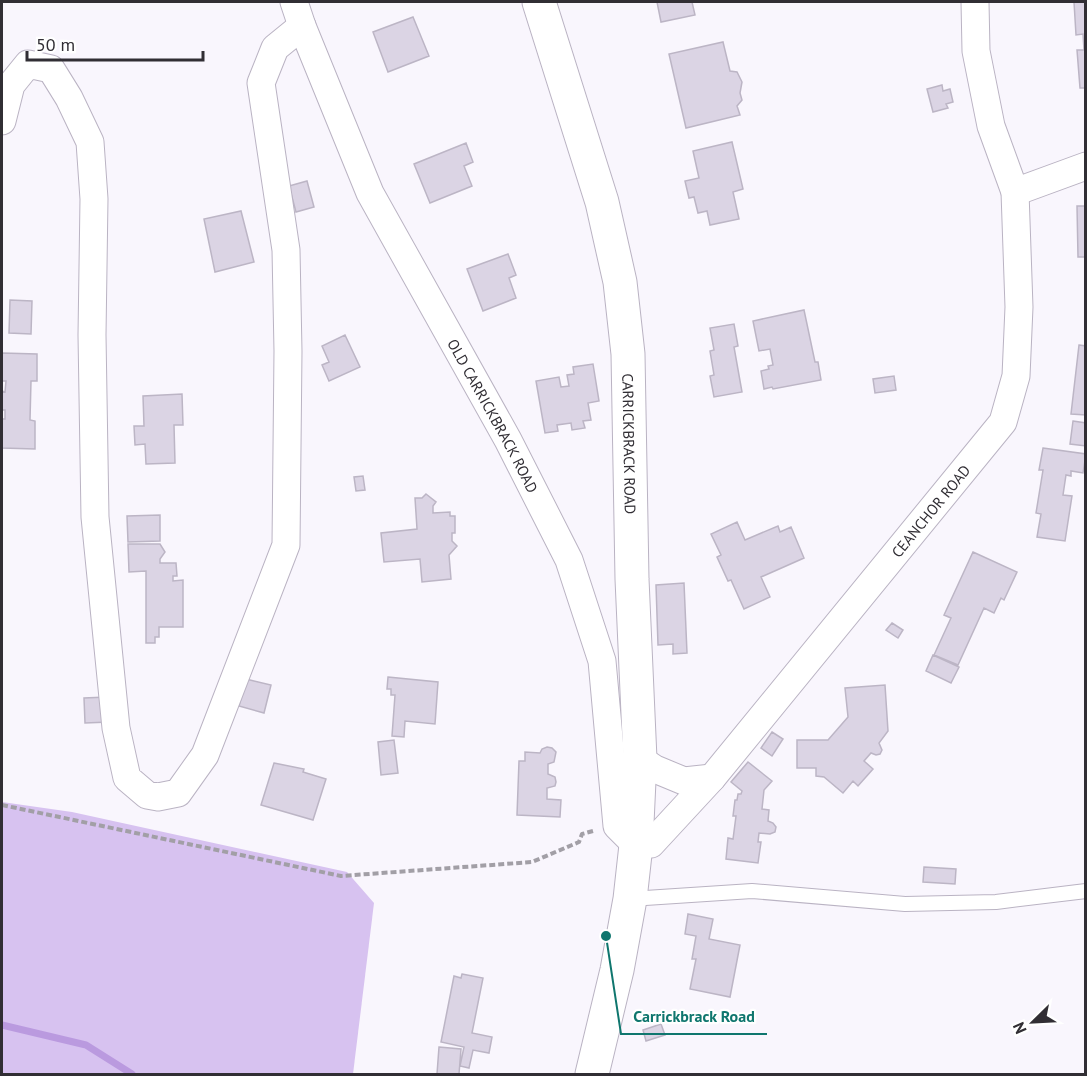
<svg xmlns="http://www.w3.org/2000/svg" width="1087" height="1076" viewBox="0 0 1087 1076" font-family="'PT Sans',sans-serif">
	<style>
		.green { fill: #d7c2f0 }
		.lines { fill: none; stroke-linecap: round; stroke-linejoin: round }
		.stream { stroke: #ba9adf; stroke-width: 7 }
		.building { fill: #dbd4e4; stroke: #bcb5c5; stroke-width: 1.5 }
		.service-casing { stroke: #bab3c3; stroke-width: 16 }
		.minor-casing { stroke: #bab3c3; stroke-width: 29 }
		.secondary-casing { stroke: #bab3c3; stroke-width: 35 }
		.path { stroke: #a29fa6; stroke-width: 4; stroke-dasharray: 6 3; stroke-linecap: butt }
		.service { stroke: #fff; stroke-width: 14 }
		.minor { stroke: #fff; stroke-width: 27 }
		.secondary { stroke: #fff; stroke-width: 33 }
		.labels { text-anchor: middle; dominant-baseline: central; stroke-width: 4.5; stroke-linejoin: round; paint-order: stroke }
		.street-label { font-size: 15px; fill: #312e34; stroke: #fff }
		.leader { fill: none; stroke: #0f766e; stroke-width: 2 }
		.callout-dot { fill: #0f766e; stroke: #fff; stroke-width: 2 }
		.callout-label { font-size: 16px; text-anchor: middle; font-weight: bold; fill: #0f766e; stroke: #fff; stroke-width: 4.5; stroke-linejoin: round; paint-order: stroke }
	</style>
	<rect width="100%" height="100%" fill="#f9f6fd"/>
	<path class="green" d="M 2,802 L 72,812 L 347,872 L 374,903 L 353,1074 L 2,1074 Z"/>
	<g class="lines">
		<path class="stream" d="M 2,1025 L 86,1045 L 132,1074"/>
	</g>
	<path class="building" d="M 657,2 L 692,2 L 695,15 L 661,22 Z
		M 1074,2 L 1086,2 L 1086,88 L 1080,88 L 1077,50 L 1084,50 L 1083,34 L 1076,35 Z
		M 413,17 L 429,56 L 388,72 L 373,32 Z
		M 723,42 L 730,71 L 737,72 L 742,82 L 740,93 L 742,100 L 737,106 L 740,115 L 686,128 L 669,54 Z
		M 942,85 L 943,91 L 950,89 L 953,102 L 946,104 L 948,108 L 933,112 L 927,89 Z
		M 732,142 L 743,189 L 733,192 L 739,219 L 710,225 L 707,211 L 698,213 L 694,197 L 689,198 L 685,181 L 699,178 L 693,151 Z
		M 466,143 L 473,162 L 464,166 L 472,186 L 430,203 L 414,164 Z
		M 307,181 L 314,207 L 296,212 L 289,186 Z
		M 1077,206 L 1086,206 L 1086,268 L 1085,257 L 1078,257 Z
		M 241,211 L 254,262 L 215,272 L 204,219 Z
		M 508,254 L 516,275 L 509,278 L 516,298 L 483,311 L 467,269 Z
		M 10,300 L 32,301 L 31,334 L 9,333 Z
		M 804,310 L 815,362 L 818,362 L 821,380 L 773,389 L 772,387 L 764,389 L 761,371 L 769,369 L 768,366 L 773,365 L 770,349 L 759,351 L 753,321 Z
		M 734,324 L 738,346 L 734,347 L 742,392 L 714,397 L 710,376 L 714,375 L 710,351 L 714,350 L 710,328 Z
		M 345,335 L 360,367 L 329,381 L 322,365 L 329,362 L 322,346 Z
		M 1079,345 L 1086,346 L 1086,415 L 1071,414 Z
		M 2,353 L 37,354 L 37,381 L 31,381 L 30,420 L 35,421 L 35,449 L 2,448 L 2,419 L 5,419 L 5,410 L 2,410 L 2,391 L 5,392 L 6,381 L 2,381 Z
		M 593,364 L 599,401 L 588,403 L 591,420 L 583,421 L 585,428 L 572,430 L 571,423 L 557,425 L 558,431 L 545,433 L 536,381 L 559,377 L 561,387 L 569,386 L 567,375 L 574,374 L 573,367 Z
		M 894,376 L 896,390 L 875,393 L 873,379 Z
		M 182,394 L 183,425 L 174,425 L 175,463 L 146,464 L 145,444 L 135,445 L 134,426 L 144,426 L 143,396 Z
		M 1073,421 L 1086,423 L 1086,446 L 1070,444 Z
		M 1043,448 L 1086,454 L 1083,473 L 1071,471 L 1071,476 L 1066,475 L 1063,495 L 1072,496 L 1065,541 L 1037,537 L 1041,514 L 1036,513 L 1043,470 L 1039,470 Z
		M 363,476 L 365,490 L 356,491 L 354,477 Z
		M 426,494 L 436,502 L 433,506 L 433,513 L 450,512 L 450,516 L 455,516 L 455,533 L 452,533 L 452,541 L 457,546 L 449,555 L 451,579 L 422,582 L 420,559 L 384,562 L 381,533 L 417,529 L 415,498 L 422,498 Z
		M 160,515 L 160,541 L 128,542 L 127,516 Z
		M 737,522 L 745,540 L 778,526 L 780,532 L 791,527 L 804,558 L 761,577 L 770,597 L 744,609 L 731,580 L 728,581 L 717,557 L 721,555 L 711,534 Z
		M 128,544 L 160,544 L 165,552 L 160,559 L 160,563 L 176,563 L 177,576 L 173,576 L 173,581 L 183,580 L 183,627 L 159,627 L 159,637 L 155,637 L 155,643 L 146,643 L 146,571 L 129,572 Z
		M 973,552 L 1017,572 L 1004,600 L 1001,598 L 994,613 L 984,608 L 958,665 L 934,655 L 951,618 L 944,615 Z
		M 684,583 L 687,653 L 673,654 L 673,644 L 658,645 L 656,585 Z
		M 892,623 L 903,630 L 898,638 L 886,630 Z
		M 933,655 L 959,667 L 951,683 L 926,671 Z
		M 388,677 L 438,682 L 435,724 L 405,721 L 404,737 L 392,736 L 395,695 L 391,695 L 391,689 L 387,689 Z
		M 246,679 L 271,685 L 264,713 L 239,706 Z
		M 885,685 L 888,731 L 879,743 L 882,750 L 880,754 L 876,755 L 871,753 L 864,761 L 873,769 L 858,786 L 853,781 L 843,793 L 824,777 L 816,776 L 816,768 L 797,768 L 797,740 L 828,740 L 848,717 L 845,688 Z
		M 107,697 L 109,722 L 85,723 L 84,698 Z
		M 772,732 L 783,739 L 772,756 L 761,748 Z
		M 394,740 L 398,773 L 381,775 L 378,742 Z
		M 547,747 L 552,748 L 556,752 L 554,762 L 548,764 L 548,774 L 555,777 L 556,782 L 555,786 L 547,788 L 547,799 L 561,800 L 560,817 L 517,815 L 519,761 L 525,761 L 525,752 L 540,753 L 542,749 Z
		M 748,762 L 772,781 L 764,790 L 762,809 L 769,810 L 768,821 L 773,823 L 776,827 L 775,832 L 770,834 L 759,833 L 758,842 L 761,842 L 758,863 L 726,859 L 728,838 L 733,839 L 736,816 L 733,816 L 735,800 L 737,800 L 738,794 L 741,794 L 742,791 L 731,782 Z
		M 274,763 L 304,769 L 303,772 L 326,779 L 313,820 L 261,805 Z
		M 924,867 L 956,869 L 955,884 L 923,882 Z
		M 688,914 L 713,919 L 709,939 L 740,945 L 730,997 L 690,989 L 696,959 L 692,959 L 696,936 L 685,934 Z
		M 462,974 L 483,978 L 472,1033 L 492,1037 L 489,1053 L 473,1050 L 469,1068 L 460,1066 L 464,1047 L 441,1042 L 454,976 L 461,978 Z
		M 661,1024 L 665,1035 L 646,1041 L 643,1030 Z
		M 439,1047 L 461,1049 L 459,1074 L 437,1074 Z"/>
	<g class="lines">
		<g class="service-casing">
			<path id="service" d="M 630,899 L 752,891 L 905,904 L 996,902 L 1086,891"/>
		</g>
		<g class="minor-casing">
			<g id="minor">
				<path id="s1" d="M 294,2 L 302,26 L 370,193 L 508,440 L 569,560 L 602,661 L 617,826 L 636,845 L 651,844 L 712,778 L 1003,422 L 1016,376 L 1019,307 L 1015,192 L 991,126 L 976,51 L 975,2"/>
				<path d="M 2,121 L 11,85 L 28,64 L 51,69 L 69,98 L 90,142 L 94,199 L 92,335 L 95,517 L 116,728 L 127,778 L 147,795 L 158,797 L 178,793 L 205,755 L 286,545 L 288,351 L 286,250 L 261,83 L 275,48 L 302,26"/>
				<path d="M 1015,192 L 1086,166"/>
				<path d="M 640,759 L 655,769 L 684,781 L 712,778"/>
			</g>
		</g>
		<g class="secondary-casing">
			<g id="secondary">
				<path id="s2" d="M 539,2 L 602,202 L 620,282 L 628,354 L 632,579 L 640,759 L 636,845 L 630,899 L 617,970 L 592,1074"/>
			</g>
		</g>
		<path class="path" d="M 2,805 L 341,876 L 532,862 L 579,842 L 582,834 L 593,831"/>
		<use href="#service" class="service"/>
		<use href="#minor" class="minor"/>
		<use href="#secondary" class="secondary"/>
	</g>
	<g class="labels">
		<g class="street-label">
			<text stroke="none"><textPath href="#s1" startOffset="460">OLD CARRICKBRACK ROAD</textPath></text>
			<text stroke="none"><textPath href="#s2" startOffset="454">CARRICKBRACK ROAD</textPath></text>
			<text stroke="none"><textPath href="#s1" startOffset="1372">CEANCHOR ROAD</textPath></text>
		</g>
	</g>
	<path class="leader" d="M606 936L621 1034H767"/>
	<circle class="callout-dot" cx="606" cy="936" r="6"/>
	<g class="callout-label">
		<text x="694" y="1022">Carrickbrack Road</text>
	</g>
	<rect width="1087" height="1076" fill="none" stroke="#312e34" stroke-width="6"/>
	<g transform="translate(1033 1022) rotate(246)" stroke="#ffffff" stroke-width="4.5" paint-order="stroke">
	<path d="M0-4.5L10 22L0 15L-10 22Z" fill="#312e34"/>
	<text y="-9" font-size="16" font-weight="bold" text-anchor="middle" fill="#312e34">N</text>
	</g>
	<path d="M27 51v9h176v-9" fill="none" stroke="#312e34" stroke-width="3"/>
	<text x="36" y="51" font-size="18" fill="#312e34" stroke="#ffffff" stroke-width="4.5" paint-order="stroke">50 m</text>
</svg>
